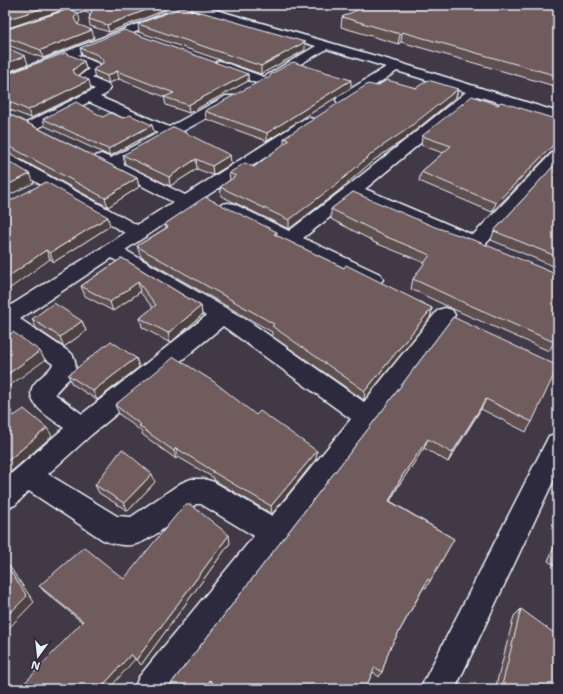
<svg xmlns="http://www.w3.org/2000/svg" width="563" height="694" viewBox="0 0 563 694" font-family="'Shantell Sans',sans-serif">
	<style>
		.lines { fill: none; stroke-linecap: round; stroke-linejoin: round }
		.street-casing { stroke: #e8f1f8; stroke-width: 3 }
		.street { fill: #2f2a3d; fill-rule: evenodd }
		.wall { fill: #5f4f4f; stroke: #e8f1f8 }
		.shaded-wall { fill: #4e4040; stroke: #e8f1f8 }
		.building { fill: #6f5c5c; stroke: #e8f1f8 }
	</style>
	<rect width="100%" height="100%" fill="#423946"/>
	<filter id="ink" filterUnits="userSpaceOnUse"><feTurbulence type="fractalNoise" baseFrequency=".025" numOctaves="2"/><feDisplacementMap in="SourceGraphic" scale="8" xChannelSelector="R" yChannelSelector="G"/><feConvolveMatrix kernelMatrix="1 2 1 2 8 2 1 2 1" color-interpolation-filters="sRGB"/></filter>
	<g filter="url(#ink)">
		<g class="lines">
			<g class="street-casing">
				<path id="street" d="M 82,5 L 97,5 L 96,7 L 5,37 L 5,30 Z
					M 183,5 L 199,5 L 400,63 L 558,112 L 558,120 L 477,96 L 365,189 L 473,235 L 553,152 L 558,150 L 558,164 L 483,247 L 476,249 L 468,247 L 356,197 L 303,238 L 380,274 L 383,279 L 380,284 L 373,286 L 366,284 L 222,212 L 219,208 L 222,204 L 228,203 L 234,204 L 289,231 L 348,186 L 466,92 L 397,71 L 348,103 L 338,103 L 336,100 L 338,97 L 386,67 L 327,49 L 270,81 L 269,84 L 259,84 L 216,68 L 214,65 L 216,62 L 220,61 L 264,77 L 316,46 L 184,7 Z
					M 166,13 L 171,16 L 170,18 L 78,55 L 99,64 L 104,69 L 92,78 L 108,85 L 110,88 L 106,94 L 100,97 L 169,127 L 226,96 L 236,96 L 238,99 L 236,102 L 123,164 L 185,195 L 304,119 L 309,118 L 314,119 L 316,122 L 314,125 L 125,250 L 250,322 L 364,402 L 438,310 L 445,308 L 452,310 L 455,315 L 376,424 L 172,689 L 134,689 L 139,677 L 254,536 L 201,504 L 196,504 C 182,515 152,540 136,544 C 126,547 112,544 103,540 L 29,491 L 15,505 L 5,509 L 5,479 L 64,428 C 51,418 19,401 36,382 C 41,376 50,371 53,364 L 5,330 L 5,309 L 125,233 L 5,164 L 5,153 L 10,155 L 137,225 L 173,202 L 96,162 L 93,159 L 96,156 L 101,154 L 111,158 L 158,133 L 89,102 L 36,129 L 31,130 L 26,129 L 24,126 L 26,123 L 95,89 L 78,81 L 77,78 L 89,69 L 68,59 L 5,83 L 5,75 ZM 112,258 L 206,316 L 82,414 L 55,394 C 65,379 83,374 72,354 L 20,319 ZM 223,326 L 351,419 L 272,516 L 214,482 L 204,479 L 191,479 L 181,483 L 131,517 L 117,516 L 48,474 L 91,435 Z
					M 558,433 L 558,471 L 455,689 L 420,689 L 549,436 Z"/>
			</g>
			<use href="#street" class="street"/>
		</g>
		<path class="wall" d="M 84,5 L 164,5 L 165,10 L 109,32 L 90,26 L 89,19 L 90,14 L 85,12 Z
			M 558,5 L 558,87 L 401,42 L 398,44 L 341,27 L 342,17 Z
			M 198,13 L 305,50 L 261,74 L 139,32 L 138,24 Z
			M 80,21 L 77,24 L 94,38 L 43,58 L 5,44 L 5,30 Z
			M 80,48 L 248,74 L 248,81 L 189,113 L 166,105 L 164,97 L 165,97 L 119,79 L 109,83 L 95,78 L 93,70 L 101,64 L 100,63 L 82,55 Z
			M 84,61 L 86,69 L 79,76 L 91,89 L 31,118 L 5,108 L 5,75 Z
			M 377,86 L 458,89 L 456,97 L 405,139 L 374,160 L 337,192 L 289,229 L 221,196 L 220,187 L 230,180 L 229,173 L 254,167 L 284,144 L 284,138 Z
			M 351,88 L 267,141 L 206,119 L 205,111 Z
			M 498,105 L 558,120 L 492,212 L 419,181 L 421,172 L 443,153 L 421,145 L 422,136 Z
			M 5,112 L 137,178 L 139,187 L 108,207 L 11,154 L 5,152 Z
			M 123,118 L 152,125 L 154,132 L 110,156 L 45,126 L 43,119 Z
			M 123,155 L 230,155 L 231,164 L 213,175 L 197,169 L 170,186 L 125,164 Z
			M 558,161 L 558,268 L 491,240 L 494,231 Z
			M 353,192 L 554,342 L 549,351 L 453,309 L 411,289 L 413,279 L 425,263 L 373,242 L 373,241 L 331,219 L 331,209 Z
			M 5,202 L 110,226 L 54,262 L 50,259 Z
			M 165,224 L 277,236 L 344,268 L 432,308 L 430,318 L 364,400 L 272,336 L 272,332 L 141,257 L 137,246 L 166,228 Z
			M 122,258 L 201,306 L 202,315 L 170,343 L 142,327 L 140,318 L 153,308 L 140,292 L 113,311 L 85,296 L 81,286 Z
			M 453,317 L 532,422 L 526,432 L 481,409 L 448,462 L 424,448 L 399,485 L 390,501 L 454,539 L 426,588 L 424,587 L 389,650 L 382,672 L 379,677 L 373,672 L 365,689 L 217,689 L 212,685 L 170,685 L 379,415 Z
			M 32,319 L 82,321 L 86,331 L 64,347 L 36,328 Z
			M 136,358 L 139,367 L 97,400 L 72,384 L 68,375 Z
			M 115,405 L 256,415 L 316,459 L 272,514 L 214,480 L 214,478 L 178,457 L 176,459 L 143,435 L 141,431 L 119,414 Z
			M 155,482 L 128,511 L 99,493 L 95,485 Z
			M 558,538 L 558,567 L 548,561 Z
			M 230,543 L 141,665 L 135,659 L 82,622 L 45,592 L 39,586 L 124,579 Z
			M 521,609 L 558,689 L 495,689 L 514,616 Z"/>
		<path class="shaded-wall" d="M 53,5 L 77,5 L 5,29 L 5,20 Z
			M 159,5 L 164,5 L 165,10 L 109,32 L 107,25 Z
			M 78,13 L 80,21 L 76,26 L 74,18 Z
			M 92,30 L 94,38 L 43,58 L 41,50 Z
			M 402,32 L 401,42 L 398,44 L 400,34 Z
			M 305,42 L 305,50 L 261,74 L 261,66 Z
			M 25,56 L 28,64 L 5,73 L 5,64 Z
			M 84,61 L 86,69 L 76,78 L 73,70 Z
			M 117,71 L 119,79 L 109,83 L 107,76 Z
			M 248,74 L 248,81 L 189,113 L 188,105 Z
			M 89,80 L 91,89 L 31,118 L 28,110 Z
			M 351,80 L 351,88 L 267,141 L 267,133 Z
			M 458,89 L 456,97 L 405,139 L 374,160 L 337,192 L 289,229 L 289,220 L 375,151 Z
			M 152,125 L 154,132 L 110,156 L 108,149 Z
			M 558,140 L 558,145 L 492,212 L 496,203 Z
			M 230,155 L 231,164 L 213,175 L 212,166 Z
			M 196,159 L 197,169 L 170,186 L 169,177 Z
			M 30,174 L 34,183 L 5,197 L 5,186 Z
			M 137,178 L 139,187 L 108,207 L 105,198 Z
			M 108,217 L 110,226 L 54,262 L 50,253 Z
			M 277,232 L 277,241 L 274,234 Z
			M 46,250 L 50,259 L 5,292 L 5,279 Z
			M 138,282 L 140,292 L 113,311 L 110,302 Z
			M 201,306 L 202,315 L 170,343 L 168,333 Z
			M 432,308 L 430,318 L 364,400 L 365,391 Z
			M 82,321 L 86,331 L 64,347 L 60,337 Z
			M 40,351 L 45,360 L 5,389 L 5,376 Z
			M 136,358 L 139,367 L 97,400 L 93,391 Z
			M 486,399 L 481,409 L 448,462 L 452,453 Z
			M 47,428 L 52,436 L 5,477 L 5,463 Z
			M 428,439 L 424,448 L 399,485 L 386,509 L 389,501 L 402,476 Z
			M 176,448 L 178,457 L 176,459 L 174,451 Z
			M 317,451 L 316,459 L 272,514 L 271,506 Z
			M 152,474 L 155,482 L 128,511 L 124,503 Z
			M 229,535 L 230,543 L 141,665 L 136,660 Z
			M 5,553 L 9,556 L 5,560 L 34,602 L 5,632 Z
			M 131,654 L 135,659 L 109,689 L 100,689 Z
			M 210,680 L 212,685 L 209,689 L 203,689 Z"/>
		<path class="building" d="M 5,5 L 53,5 L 5,20 Z
			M 84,5 L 159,5 L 107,25 L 89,19 L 92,11 L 89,7 Z
			M 367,5 L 558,5 L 558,76 L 402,32 L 400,34 L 342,17 Z
			M 183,7 L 198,13 L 201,12 L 305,42 L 261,66 L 138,24 Z
			M 69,9 L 78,13 L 74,18 L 77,24 L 92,30 L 41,50 L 5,37 L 5,30 Z
			M 124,30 L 248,74 L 188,105 L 164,97 L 174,93 L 117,71 L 107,76 L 93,70 L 103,63 L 103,60 L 98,55 L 80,48 Z
			M 5,47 L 25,56 L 5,64 Z
			M 65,53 L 84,61 L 73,70 L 75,74 L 89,80 L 28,110 L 5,100 L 5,75 Z
			M 293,62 L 351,80 L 267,133 L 205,111 L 264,79 L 269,78 L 271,74 Z
			M 387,80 L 416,88 L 428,80 L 458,89 L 406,130 L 375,151 L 338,183 L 289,220 L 220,187 L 236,176 L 229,173 L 245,163 L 254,167 L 289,140 L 284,138 L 368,84 L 377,86 Z
			M 472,96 L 498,105 L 501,102 L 558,120 L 558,140 L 496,203 L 421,172 L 451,146 L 422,136 Z
			M 76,102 L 103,117 L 110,113 L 123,118 L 130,115 L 152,125 L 108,149 L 43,119 Z
			M 5,112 L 137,178 L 105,198 L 5,144 Z
			M 174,127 L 230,155 L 212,166 L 196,159 L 169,177 L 123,155 Z
			M 5,159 L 30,174 L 5,186 Z
			M 558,161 L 558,257 L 494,231 Z
			M 46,182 L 108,217 L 50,253 L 46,250 L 5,279 L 5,202 L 8,202 Z
			M 353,192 L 435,227 L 479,242 L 558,275 L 558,329 L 554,342 L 456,299 L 413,279 L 430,255 L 375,232 L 375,231 L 331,209 Z
			M 205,197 L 277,232 L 274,234 L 344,268 L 346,265 L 432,308 L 365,391 L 272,326 L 274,324 L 138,247 L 137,246 L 168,227 L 165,224 Z
			M 122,258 L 201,306 L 168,333 L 140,318 L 156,305 L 138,282 L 110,302 L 81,286 Z
			M 54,303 L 82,321 L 60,337 L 32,319 Z
			M 453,317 L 558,366 L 532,422 L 486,399 L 452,453 L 428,439 L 402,476 L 389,501 L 454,539 L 430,581 L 428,579 L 389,650 L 382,672 L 375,667 L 365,689 L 219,689 L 210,680 L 203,689 L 159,689 L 161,686 L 170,685 L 379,415 Z
			M 13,332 L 40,351 L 5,376 L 5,334 L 6,334 L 9,335 Z
			M 111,341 L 136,358 L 93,391 L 68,375 Z
			M 174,357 L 213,381 L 256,415 L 260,411 L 317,451 L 271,506 L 213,472 L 213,471 L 176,448 L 174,451 L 139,426 L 141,425 L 115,405 Z
			M 5,401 L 14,416 L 24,409 L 47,428 L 5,463 Z
			M 122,449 L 152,474 L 124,503 L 95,485 Z
			M 185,505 L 191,505 L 229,535 L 136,660 L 131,654 L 100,689 L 19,689 L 83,621 L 39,586 L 84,547 L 124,579 L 182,508 Z
			M 558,548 L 558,555 L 555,554 Z
			M 5,563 L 27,596 L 5,618 Z
			M 521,609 L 558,636 L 558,689 L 501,689 Z"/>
	</g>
	<rect width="563" height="694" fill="none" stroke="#2f2a3d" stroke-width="20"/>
	<rect x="10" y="10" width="543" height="674" fill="none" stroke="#e8f1f8" stroke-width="1.5" filter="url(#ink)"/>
	<g transform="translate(38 656) rotate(195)" stroke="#2f2a3d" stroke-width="3" paint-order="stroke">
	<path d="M0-3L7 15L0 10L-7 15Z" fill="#e8f1f8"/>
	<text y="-6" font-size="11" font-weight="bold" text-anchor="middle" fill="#e8f1f8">N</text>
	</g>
</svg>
